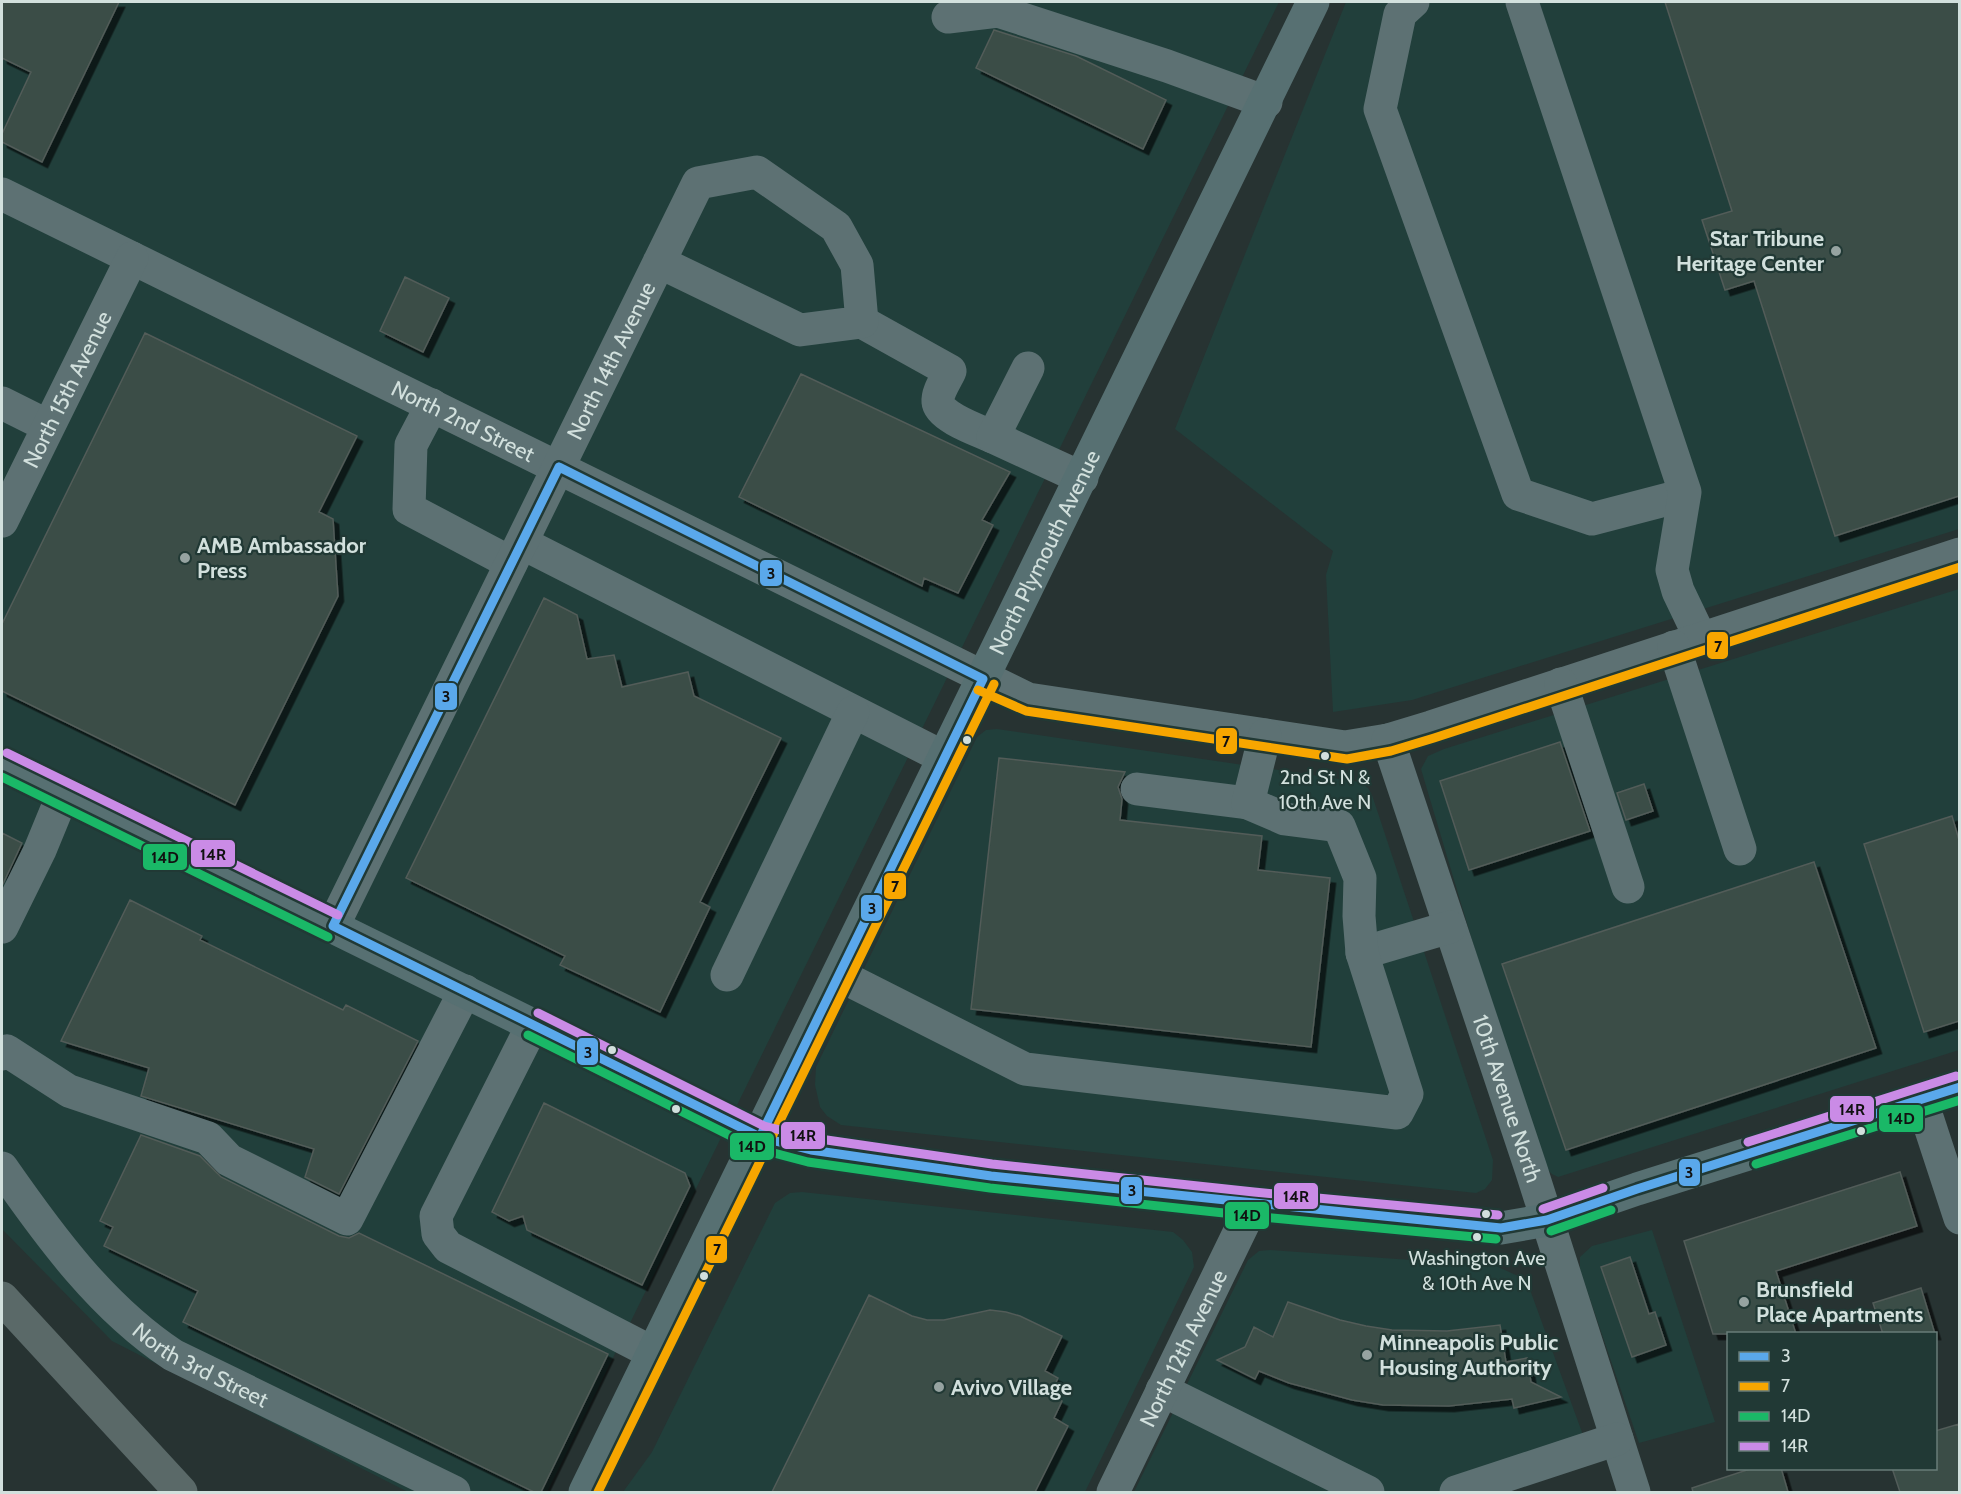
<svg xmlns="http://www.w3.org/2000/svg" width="1961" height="1494" viewBox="0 0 1961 1494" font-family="Cabin,sans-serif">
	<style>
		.built { fill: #213f3b }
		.building { fill: #3a4d46; stroke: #525c59; stroke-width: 1.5; filter: url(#shadow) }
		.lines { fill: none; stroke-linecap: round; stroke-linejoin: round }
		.minor { stroke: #5d7173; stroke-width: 33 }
		.major { stroke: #577072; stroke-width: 33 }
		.highway { stroke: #5a6968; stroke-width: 33 }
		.bus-1-casing { stroke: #213935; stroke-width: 14 }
		.bus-2-casing { stroke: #213935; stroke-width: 14 }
		.bus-3-casing { stroke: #213935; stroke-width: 14 }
		.bus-4-casing { stroke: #213935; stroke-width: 14 }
		.bus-1 { stroke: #5aa8eb; stroke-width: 9 }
		.bus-2 { stroke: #f7a600; stroke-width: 9 }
		.bus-3 { stroke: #1ab867; stroke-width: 9 }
		.bus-4 { stroke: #ca8be6; stroke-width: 9 }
		.poi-dot { fill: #96a3a1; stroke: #213935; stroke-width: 2 }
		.bus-dot { fill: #d2e0dd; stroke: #213935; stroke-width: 2 }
		.labels { text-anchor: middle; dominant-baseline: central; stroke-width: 4.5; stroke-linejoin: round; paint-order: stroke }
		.bus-label { font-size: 20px; fill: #d2e0dd; stroke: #213935 }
		.poi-label { font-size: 22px; font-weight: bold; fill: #d2e0dd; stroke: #213935; text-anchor: start }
		.street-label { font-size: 22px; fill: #d2e0dd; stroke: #213935 }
		.line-badge { stroke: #213935; stroke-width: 2 }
		.pale-badge-label { font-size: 16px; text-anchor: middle; font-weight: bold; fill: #111 }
	</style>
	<defs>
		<filter id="shadow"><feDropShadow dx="5.5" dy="5.5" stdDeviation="0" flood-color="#0009"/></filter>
	</defs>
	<rect width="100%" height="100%" fill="#273332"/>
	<path class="built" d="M 2,2 L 1279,2 L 547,1492 L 408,1492 L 112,1341 L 2,1229 Z
		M 1346,2 L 1959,2 L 1959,529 L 1412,700 L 1333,712 L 1326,575 L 1333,551 L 1175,429 Z
		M 1959,589 L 1959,1050 L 1558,1177 L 1552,1174 L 1547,1169 L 1477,957 L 1421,769 L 1428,756 L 1444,749 Z
		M 997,729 L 1360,782 L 1368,788 L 1372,795 L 1493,1160 L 1492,1180 L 1485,1189 L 1476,1193 L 841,1125 L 827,1116 L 820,1107 L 815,1085 L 816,1067 L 977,737 L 986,730 Z
		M 802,1192 L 1173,1232 L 1183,1240 L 1192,1252 L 1194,1267 L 1085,1492 L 623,1492 L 652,1452 L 775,1203 L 790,1193 Z
		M 1652,1230 L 1715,1422 L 1639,1443 L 1580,1270 L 1580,1257 L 1592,1246 Z
		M 1270,1250 L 1496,1266 L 1518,1276 L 1529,1287 L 1591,1457 L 1501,1492 L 1134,1492 L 1248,1260 L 1259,1251 Z"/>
	<path class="building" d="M 2,2 L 119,2 L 42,162 L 2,142 L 2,134 L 31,72 L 2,58 Z
		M 1665,2 L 1959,2 L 1959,496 L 1835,536 L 1754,281 L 1725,290 L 1702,220 L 1732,211 Z
		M 994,30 L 1076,56 L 1166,100 L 1143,149 L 976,68 Z
		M 405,277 L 449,298 L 423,352 L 380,331 Z
		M 145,333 L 357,436 L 319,512 L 333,519 L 338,596 L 235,805 L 2,691 L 2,624 Z
		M 801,374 L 1010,472 L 982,520 L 993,525 L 958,593 L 924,578 L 922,586 L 739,497 Z
		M 544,598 L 577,615 L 587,659 L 614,655 L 622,687 L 688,672 L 694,696 L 781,738 L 700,902 L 710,907 L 660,1012 L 560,965 L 565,956 L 406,878 Z
		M 1560,742 L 1590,831 L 1469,870 L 1440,781 Z
		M 999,758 L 1125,772 L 1118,787 L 1122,799 L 1120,820 L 1262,836 L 1258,870 L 1330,878 L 1311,1047 L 971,1009 Z
		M 1644,784 L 1653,811 L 1626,820 L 1617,793 Z
		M 1952,816 L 1959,840 L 1959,1021 L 1924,1032 L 1864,844 Z
		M 2,833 L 22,843 L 2,886 Z
		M 1814,862 L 1876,1048 L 1566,1150 L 1502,964 Z
		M 130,900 L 202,936 L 200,940 L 343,1010 L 346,1005 L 418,1041 L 339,1194 L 305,1177 L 314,1149 L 141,1096 L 149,1068 L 61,1041 Z
		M 544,1103 L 685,1173 L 690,1186 L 642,1285 L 527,1230 L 523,1216 L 509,1221 L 492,1212 Z
		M 141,1135 L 200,1156 L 221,1177 L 339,1236 L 349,1238 L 359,1233 L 608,1354 L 541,1492 L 534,1492 L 183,1322 L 198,1291 L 104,1246 L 113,1227 L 100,1221 Z
		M 1900,1172 L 1917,1226 L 1776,1271 L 1796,1334 L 1713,1334 L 1684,1241 Z
		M 1630,1257 L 1649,1314 L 1655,1312 L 1666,1345 L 1632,1357 L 1601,1267 Z
		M 1921,1288 L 1935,1334 L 1883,1334 L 1873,1303 Z
		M 869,1295 L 912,1316 L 927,1320 L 944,1320 L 990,1310 L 1006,1312 L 1020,1316 L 1062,1336 L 1045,1371 L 1058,1378 L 1050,1395 L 1062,1401 L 1054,1418 L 1068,1426 L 1035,1492 L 772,1492 Z
		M 1288,1302 L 1340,1320 L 1366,1326 L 1392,1330 L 1447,1331 L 1500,1325 L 1506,1362 L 1527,1358 L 1531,1382 L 1561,1397 L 1514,1408 L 1512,1399 L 1449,1406 L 1383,1405 L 1352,1400 L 1289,1383 L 1259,1371 L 1255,1379 L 1217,1360 L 1245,1347 L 1254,1327 L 1273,1337 Z
		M 1959,1424 L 1959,1492 L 1900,1492 L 1892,1468 L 1935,1468 L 1935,1431 Z
		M 1753,1468 L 1781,1468 L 1788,1492 L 1693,1492 L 1692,1488 Z"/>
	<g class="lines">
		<g class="minor">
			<path d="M 1413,2 L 1400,14 L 1380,109 L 1518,494 L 1592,519 L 1684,495"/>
			<path d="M 1522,2 L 1685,492 L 1672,570 L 1678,591 L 1701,639"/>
			<path d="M 948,17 L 998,11 L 1167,66 L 1266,102"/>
			<path id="s1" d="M 2,194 L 1028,699 L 1345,747 L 1388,740 L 1431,727 L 1960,554"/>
			<path d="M 862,322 L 950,371 C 946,380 937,392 938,402 C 939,417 980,431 993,437"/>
			<path d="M 1028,368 L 993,437 L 1082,478"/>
			<path d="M 2,403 L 48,426"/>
			<path d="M 432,405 L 411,445 L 409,509 L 511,563"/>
			<path id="s2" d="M 2,521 L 132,258"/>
			<path d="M 522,543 L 945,758"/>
			<path d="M 1674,647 L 1740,849"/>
			<path d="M 1561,684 L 1628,887"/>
			<path id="s3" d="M 1388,740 L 1531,1169 L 1634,1492"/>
			<path d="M 1137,789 L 1248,803"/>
			<path id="s4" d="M 333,926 L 698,183 L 757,172 L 836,227 L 857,265 L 862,322 L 800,330 L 659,262"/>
			<path d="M 2,927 L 40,850 L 63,794"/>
			<path d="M 1362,953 L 1450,927"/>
			<path d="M 727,975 L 853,712"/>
			<path d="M 839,975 L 1025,1069 L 1397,1113 L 1407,1094 L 1362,953 L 1359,916 L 1360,878 L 1339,826 L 1285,819 L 1248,803 L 1265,735"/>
			<path d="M 533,1024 L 436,1216 L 438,1234 L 448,1247 L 653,1353"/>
			<path d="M 2,1054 L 7,1051 L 69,1091 L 208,1138 L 229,1160 L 347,1219 L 465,991"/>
			<path d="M 1921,1099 L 1960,1218"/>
			<path id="s5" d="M 2,1168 C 50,1237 102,1308 173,1355 L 454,1492"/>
			<path d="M 1162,1390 L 1368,1492"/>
			<path id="s6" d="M 1113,1492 L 1253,1204"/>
			<path d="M 1456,1492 L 1617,1439"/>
		</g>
		<g class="major">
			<path d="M 2,764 L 760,1137 L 811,1150 L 991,1176 L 1501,1228 L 1547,1220 L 1637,1189 L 1960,1087"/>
			<path id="s7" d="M 585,1492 L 1313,2"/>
		</g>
		<path class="highway" d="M 2,1298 L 181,1492"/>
		<g class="bus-1-casing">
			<path id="bus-1" d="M 559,467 L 983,679
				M 333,926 L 760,1137 L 811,1150 L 991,1176 L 1501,1228 L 1547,1220 L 1637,1189 L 1960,1087
				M 333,926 L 559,467
				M 760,1137 L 983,679"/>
		</g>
		<g class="bus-2-casing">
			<path id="bus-2" d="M 978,690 L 1026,711 L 1347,759 L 1391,751 L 1434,738 L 1960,567
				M 598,1492 L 994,684"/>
		</g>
		<g class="bus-3-casing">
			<path id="bus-3" d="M 2,777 L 328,937
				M 528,1035 L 755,1148 L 808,1162 L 990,1188 L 1252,1216 L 1496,1239
				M 1756,1164 L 1960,1100
				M 1551,1231 L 1611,1210"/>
		</g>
		<g class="bus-4-casing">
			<path id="bus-4" d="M 7,753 L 338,915
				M 538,1013 L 764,1126 L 813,1138 L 992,1164 L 1254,1192 L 1498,1215
				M 1748,1142 L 1956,1076
				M 1543,1209 L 1603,1188"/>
		</g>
		<use href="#bus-1" class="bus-1"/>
		<use href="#bus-2" class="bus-2"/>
		<use href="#bus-3" class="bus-3"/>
		<use href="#bus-4" class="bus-4"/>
	</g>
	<g class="poi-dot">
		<circle cx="1836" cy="251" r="6"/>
		<circle cx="185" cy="558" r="6"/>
		<circle cx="1744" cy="1302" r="6"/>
		<circle cx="1367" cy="1355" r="6"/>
		<circle cx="939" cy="1387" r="6"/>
	</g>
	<g class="bus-dot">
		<circle cx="967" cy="740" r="5"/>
		<circle cx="1325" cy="756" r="5"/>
		<circle cx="612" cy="1050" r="5"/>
		<circle cx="676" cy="1109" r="5"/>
		<circle cx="1861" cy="1131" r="5"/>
		<circle cx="1486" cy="1214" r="5"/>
		<circle cx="1477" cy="1237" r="5"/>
		<circle cx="704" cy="1276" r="5"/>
	</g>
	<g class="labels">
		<g class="bus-label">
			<text x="1325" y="777">2nd St N &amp;<tspan x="1325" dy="25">10th Ave N</tspan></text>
			<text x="1477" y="1258">Washington Ave<tspan x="1477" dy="25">&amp; 10th Ave N</tspan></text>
		</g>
		<g class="poi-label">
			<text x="1824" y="238" text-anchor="end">Star Tribune<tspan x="1824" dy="25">Heritage Center</tspan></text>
			<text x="197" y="545">AMB Ambassador<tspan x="197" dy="25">Press</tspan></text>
			<text x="1756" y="1289">Brunsfield<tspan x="1756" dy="25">Place Apartments</tspan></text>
			<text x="1379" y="1342">Minneapolis Public<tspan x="1379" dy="25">Housing Authority</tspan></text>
			<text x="951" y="1387">Avivo Village</text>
		</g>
		<g class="street-label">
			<text stroke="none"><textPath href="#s4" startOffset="630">North 14th Avenue</textPath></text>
			<text stroke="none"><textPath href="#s2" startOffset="147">North 15th Avenue</textPath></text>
			<text stroke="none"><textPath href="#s1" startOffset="514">North 2nd Street</textPath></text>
			<text stroke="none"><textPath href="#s7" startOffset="1046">North Plymouth Avenue</textPath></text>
			<text stroke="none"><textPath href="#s3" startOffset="378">10th Avenue North</textPath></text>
			<text stroke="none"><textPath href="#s6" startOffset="160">North 12th Avenue</textPath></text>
			<text stroke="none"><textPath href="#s5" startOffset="284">North 3rd Street</textPath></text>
		</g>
	</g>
	<g class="line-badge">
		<rect x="759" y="559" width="24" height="28" rx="6" fill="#5aa8eb"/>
		<rect x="1706" y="631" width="23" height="29" rx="6" fill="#f7a600"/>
		<rect x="434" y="682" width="24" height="29" rx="6" fill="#5aa8eb"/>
		<rect x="1215" y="727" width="23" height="28" rx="6" fill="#f7a600"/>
		<rect x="190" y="839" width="46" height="29" rx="6" fill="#ca8be6"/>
		<rect x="142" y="843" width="46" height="28" rx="6" fill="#1ab867"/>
		<rect x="883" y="872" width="24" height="28" rx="6" fill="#f7a600"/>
		<rect x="860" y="894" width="23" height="28" rx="6" fill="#5aa8eb"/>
		<rect x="576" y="1037" width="23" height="29" rx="6" fill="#5aa8eb"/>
		<rect x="1829" y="1095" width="46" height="28" rx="6" fill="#ca8be6"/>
		<rect x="1878" y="1104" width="46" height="29" rx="6" fill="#1ab867"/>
		<rect x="780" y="1121" width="46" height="29" rx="6" fill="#ca8be6"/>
		<rect x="729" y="1132" width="46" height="29" rx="6" fill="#1ab867"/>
		<rect x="1678" y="1158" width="23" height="29" rx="6" fill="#5aa8eb"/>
		<rect x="1120" y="1176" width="23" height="29" rx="6" fill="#5aa8eb"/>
		<rect x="1273" y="1182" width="46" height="28" rx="6" fill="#ca8be6"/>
		<rect x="1224" y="1201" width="46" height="29" rx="6" fill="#1ab867"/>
		<rect x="705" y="1235" width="23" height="29" rx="6" fill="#f7a600"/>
	</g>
	<g class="pale-badge-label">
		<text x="771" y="579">3</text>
		<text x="1718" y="652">7</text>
		<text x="446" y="702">3</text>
		<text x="1226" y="747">7</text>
		<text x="213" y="860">14R</text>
		<text x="165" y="863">14D</text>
		<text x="895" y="892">7</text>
		<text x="872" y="914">3</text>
		<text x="588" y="1058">3</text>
		<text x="1852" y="1115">14R</text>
		<text x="1901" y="1124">14D</text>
		<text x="803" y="1141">14R</text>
		<text x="752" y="1152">14D</text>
		<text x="1689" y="1178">3</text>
		<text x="1132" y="1196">3</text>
		<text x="1296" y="1202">14R</text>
		<text x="1247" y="1221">14D</text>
		<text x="717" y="1255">7</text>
	</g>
	<rect width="1961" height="1494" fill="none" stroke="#d2e0dd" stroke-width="6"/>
	<rect x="1727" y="1332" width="210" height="138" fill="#213935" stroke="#687c78" stroke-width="1.5"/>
	<rect x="1739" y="1352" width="30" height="9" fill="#5aa8eb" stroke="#687c78" stroke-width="1.5"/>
	<text x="1781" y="1362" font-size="18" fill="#d2e0dd">3</text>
	<rect x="1739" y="1382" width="30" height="9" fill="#f7a600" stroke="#687c78" stroke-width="1.5"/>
	<text x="1781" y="1392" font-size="18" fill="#d2e0dd">7</text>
	<rect x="1739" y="1412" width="30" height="9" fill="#1ab867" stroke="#687c78" stroke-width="1.5"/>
	<text x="1781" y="1422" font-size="18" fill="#d2e0dd">14D</text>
	<rect x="1739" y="1442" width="30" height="9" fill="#ca8be6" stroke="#687c78" stroke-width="1.5"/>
	<text x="1781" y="1452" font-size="18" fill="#d2e0dd">14R</text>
</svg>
